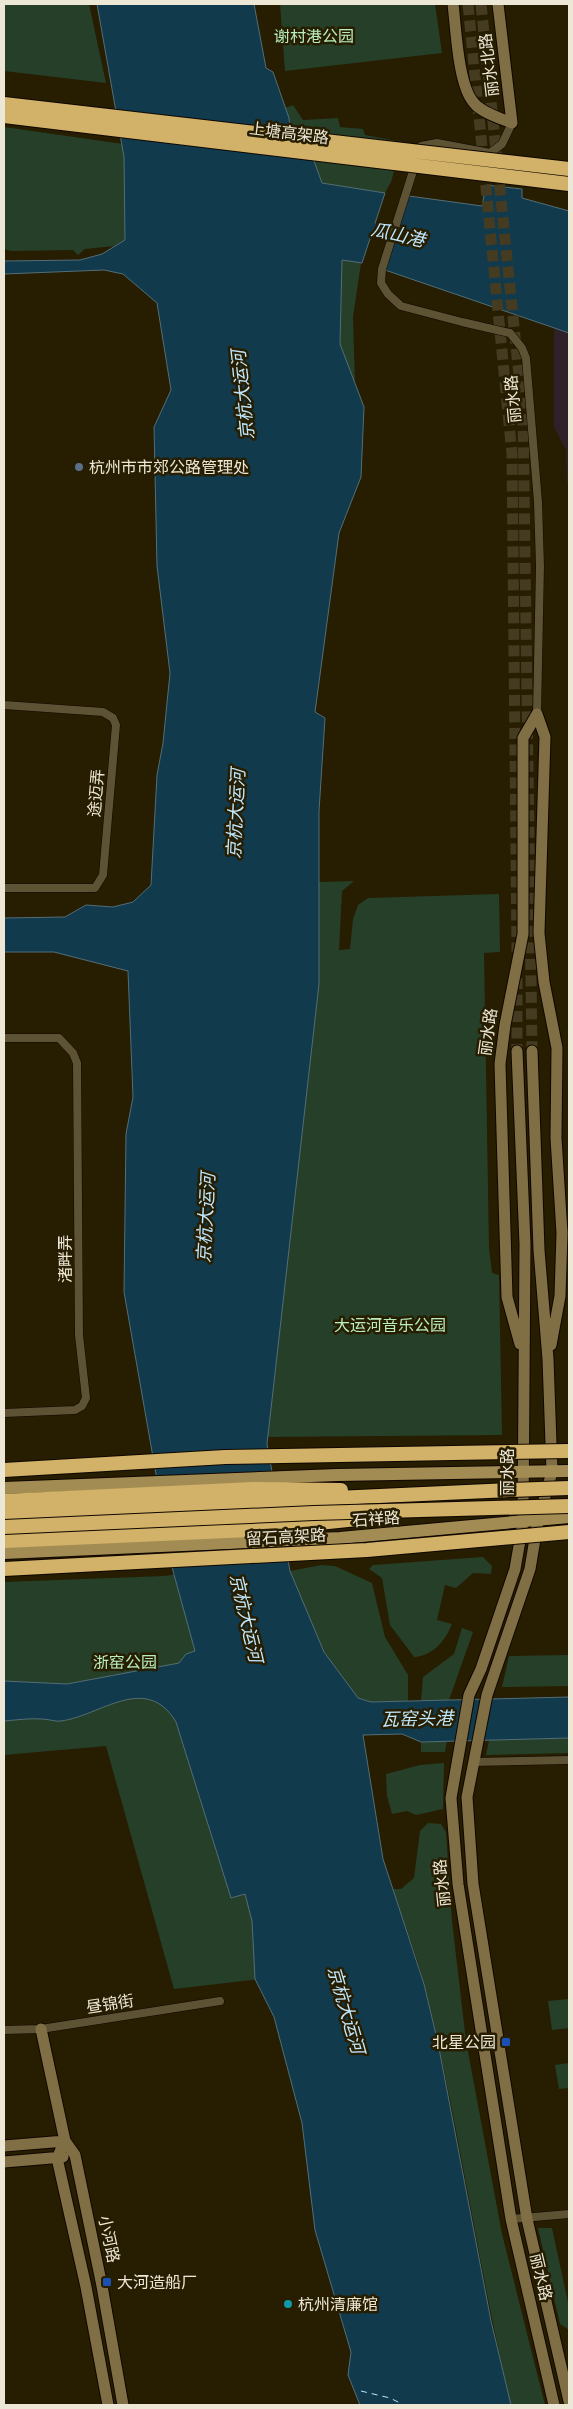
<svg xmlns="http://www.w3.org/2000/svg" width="573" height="2409" viewBox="0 0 573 2409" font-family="Karla,'Noto Sans SC',sans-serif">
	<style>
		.industrial { fill: #30202a }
		.green { fill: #263f29 }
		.water { fill: #113a4d; stroke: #536e76 }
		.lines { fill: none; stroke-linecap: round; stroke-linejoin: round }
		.canal { stroke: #113a4d; stroke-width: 10 }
		.ferry { stroke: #bfe7fd; stroke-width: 1; stroke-dasharray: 6 5; stroke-linecap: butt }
		.secondary-tunnel { stroke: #453b21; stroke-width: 11; stroke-dasharray: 11 5.5; stroke-linecap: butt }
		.street-casing { stroke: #100700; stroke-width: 9 }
		.secondary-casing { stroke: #100700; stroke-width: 13 }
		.primary-casing { stroke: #100700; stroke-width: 14 }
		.highway-casing { stroke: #100700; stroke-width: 16 }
		.street { stroke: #5d5234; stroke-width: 8 }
		.secondary { stroke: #806f44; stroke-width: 11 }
		.primary { stroke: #a38c53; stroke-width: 12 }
		.highway { stroke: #d1b268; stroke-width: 14 }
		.highway-bridge-casing { stroke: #100700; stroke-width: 16; stroke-linecap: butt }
		.highway-bridge { stroke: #d1b268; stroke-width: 14 }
		.service-dot { fill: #5c6f8a; stroke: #271d01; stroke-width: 2 }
		.transit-dot { fill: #1a4fb4; stroke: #271d01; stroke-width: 2 }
		.culture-dot { fill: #0f9aa8; stroke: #271d01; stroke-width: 2 }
		.labels { text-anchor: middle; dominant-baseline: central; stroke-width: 5; stroke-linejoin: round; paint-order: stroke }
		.park-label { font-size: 16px; fill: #b8eebe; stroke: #271d01 }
		.street-label { font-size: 16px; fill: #ede7d6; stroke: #271d01 }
		.poi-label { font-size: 16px; fill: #ede7d6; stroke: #271d01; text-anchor: start }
		.water-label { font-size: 18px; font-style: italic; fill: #bfe7fd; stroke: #271d01 }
	</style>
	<rect width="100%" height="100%" fill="#271d01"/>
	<path class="industrial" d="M 554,327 L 569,333 L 569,482 L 567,482 L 566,450 L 554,427 Z"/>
	<path class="green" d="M 4,4 L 89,4 L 106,83 L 4,71 Z
		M 280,4 L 435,4 L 442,53 L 285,71 Z
		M 293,105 L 303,120 L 338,118 L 340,127 L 363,129 L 365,135 L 402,142 L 391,182 L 385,193 L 322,183 L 309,148 L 292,146 L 285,108 Z
		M 4,127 L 130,145 L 147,238 L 115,246 L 85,249 L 78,255 L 73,250 L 11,251 L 4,249 Z
		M 342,259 L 361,263 L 353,317 L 355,385 L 340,344 Z
		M 354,881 L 342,891 L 339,950 L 350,949 L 353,919 L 358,905 L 368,898 L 499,894 L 500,952 L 484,953 L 489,1248 L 492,1273 L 499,1275 L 502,1435 L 267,1437 L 319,984 L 319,882 Z
		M 483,1557 L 492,1566 L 491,1574 L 473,1573 L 456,1588 L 445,1585 L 437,1620 L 452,1624 C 445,1641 433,1656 414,1657 L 390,1625 L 382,1578 L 369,1569 L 373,1565 Z
		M 321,1565 L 335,1566 L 372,1583 L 385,1637 L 408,1675 L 408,1701 L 371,1702 L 358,1698 L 324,1652 L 290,1571 Z
		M 194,1572 L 303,1974 L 174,1989 L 106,1746 L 4,1755 L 4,1582 L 164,1576 Z
		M 462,1628 L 473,1632 L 449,1700 L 421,1701 L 423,1677 L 454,1654 Z
		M 569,1655 L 569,1686 L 502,1687 L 509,1656 Z
		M 569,1738 L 569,1753 L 486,1755 L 489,1740 Z
		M 447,1741 L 445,1752 L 421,1752 L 421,1742 Z
		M 444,1763 L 443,1809 L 416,1815 L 407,1811 L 392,1814 L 387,1796 L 386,1774 L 420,1765 Z
		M 428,1823 L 441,1824 L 446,1832 L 452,1921 L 466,2041 L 502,2234 L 545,2405 L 511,2405 C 478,2266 459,2124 425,1986 C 416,1953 403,1921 393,1889 L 401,1889 L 414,1878 L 420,1831 Z
		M 569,1999 L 569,2028 L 552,2030 L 548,2001 Z
		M 569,2063 L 569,2088 L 559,2089 L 555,2065 Z
		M 538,2228 L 552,2228 L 569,2307 L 569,2330 L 560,2324 Z"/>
	<path class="water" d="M 97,4 L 254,4 L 266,68 L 273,72 L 289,118 L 292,146 L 309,147 L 322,183 L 385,193 L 362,263 L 342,260 L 340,344 L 364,407 L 361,477 L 339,533 L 315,712 L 325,718 L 319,811 L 319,984 L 267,1444 L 290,1571 L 324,1652 L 358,1698 L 371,1702 L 569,1697 L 569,1738 L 421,1742 L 402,1734 L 363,1735 L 383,1859 L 424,1984 L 438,2043 L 491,2321 L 511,2405 L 360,2405 L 348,2375 L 351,2352 L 315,2230 L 302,2123 L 274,2017 L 255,1979 L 252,1921 L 245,1894 L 231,1898 L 176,1722 C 146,1672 100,1716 61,1721 C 55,1722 49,1719 42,1719 C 30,1718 16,1720 4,1721 L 4,1681 L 67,1684 L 179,1663 L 186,1654 L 195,1651 L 173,1571 L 124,1292 L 126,1134 L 133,1097 L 128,971 L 54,952 L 4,952 L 4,918 L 65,917 L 86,905 L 113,907 L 133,902 L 151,885 L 157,775 L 163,743 L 170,673 L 157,566 L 154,427 L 171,390 L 157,303 L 123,274 L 104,270 L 4,274 L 4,261 L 80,260 L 102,254 L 125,240 L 124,157 Z
		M 486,185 L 522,189 L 522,198 L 569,211 L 569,333 L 382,269 L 409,196 L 482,206 Z"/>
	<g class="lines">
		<path class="canal" d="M 360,226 L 402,234"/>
		<path class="ferry" d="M 361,2391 L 390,2398 L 404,2405"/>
		<path class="secondary-tunnel" d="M 468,4 L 512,454 L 517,952
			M 481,4 L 523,415 L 532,1051
			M 517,978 L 517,1051"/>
		<g class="street-casing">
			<path id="street" d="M 512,123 L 502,144 L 490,153 L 437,143 L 421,146 L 382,269 L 381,283 L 388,294 L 401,306 L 462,322 L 510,333 L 522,348 L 526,358 L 538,502 L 540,566 L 537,714
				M 4,705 L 103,712 L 113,718 L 116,725 L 103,875 L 95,888 L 4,888
				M 4,1038 L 59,1038 L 73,1053 L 77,1063 L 79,1335 L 86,1398 L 82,1406 L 75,1410 L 4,1413
				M 473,1762 L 569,1760
				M 4,2030 L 41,2029 L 220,2001
				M 511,2219 L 569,2214"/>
		</g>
		<g class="secondary-casing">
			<path id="secondary" d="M 453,4 C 456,28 458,86 474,103 C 482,113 500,118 512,123 L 498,4
				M 537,714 L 545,737 L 539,933 L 544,982 L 557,1048 L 556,1138 L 562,1233 L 560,1296 L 551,1345
				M 517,1051 L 525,1244 L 523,1523 L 515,1569 L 481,1669 L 469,1695 L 451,1798 L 458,1884 L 511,2219 L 554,2405
				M 532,1051 L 539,1250 L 548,1359 L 552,1472 L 538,1521 L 530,1569 L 487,1695 L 467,1797 L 473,1884 L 527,2219 L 569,2401
				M 520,1344 L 507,1297 L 500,1064 L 505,1025 L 523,934 L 523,738 L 537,714
				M 41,2029 L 65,2141 L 75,2155 L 102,2286 L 123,2405
				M 65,2141 L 57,2158 L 86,2287 L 108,2405
				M 4,2146 L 65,2141
				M 4,2162 L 63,2157"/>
		</g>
		<g class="primary-casing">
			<path id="primary" d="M 4,1488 L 337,1475 L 569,1471
				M 4,1553 L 340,1538 L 569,1517"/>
		</g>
		<g class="highway-casing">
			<path id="highway" d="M 4,1501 L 253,1489 L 341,1490
				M 4,1513 L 510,1490
				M 4,1541 L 250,1530 L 387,1516"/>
		</g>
		<use href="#street" class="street"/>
		<use href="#secondary" class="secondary"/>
		<use href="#primary" class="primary"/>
		<use href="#highway" class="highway"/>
		<g class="highway-bridge-casing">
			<path id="highway-bridge" d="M 4,104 L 569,169
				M 4,116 L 569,184
				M 4,1470 L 225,1457 L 569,1451
				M 510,1490 L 569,1488
				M 4,1527 L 314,1513 L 569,1506
				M 4,1569 L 367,1550 L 569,1532"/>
		</g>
		<use href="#highway-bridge" class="highway-bridge"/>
	</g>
	<circle class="service-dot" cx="79" cy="467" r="5"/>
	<g class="transit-dot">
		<rect x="501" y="2037" width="10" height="10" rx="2.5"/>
		<rect x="102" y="2277" width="10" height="10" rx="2.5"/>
	</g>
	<circle class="culture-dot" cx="288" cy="2304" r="5"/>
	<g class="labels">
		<g class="park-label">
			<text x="314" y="36">谢村港公园</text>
			<text x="390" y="1325">大运河音乐公园</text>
			<text x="125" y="1662">浙窑公园</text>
		</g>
		<g class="street-label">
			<text transform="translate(489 65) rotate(-97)">丽水北路</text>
			<text transform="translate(289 133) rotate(7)">上塘高架路</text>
			<text transform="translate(513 399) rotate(-95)">丽水路</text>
			<text transform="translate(96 793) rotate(-85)">途迈弄</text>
			<text transform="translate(488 1032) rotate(-82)">丽水路</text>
			<text transform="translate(65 1259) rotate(-90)">渚畔弄</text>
			<text transform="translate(507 1472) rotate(-90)">丽水路</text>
			<text transform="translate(376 1519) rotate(-4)">石祥路</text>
			<text transform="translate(286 1537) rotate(-3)">留石高架路</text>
			<text transform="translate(442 1883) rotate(-96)">丽水路</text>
			<text transform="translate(110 2004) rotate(-9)">昼锦街</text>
			<text transform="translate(109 2239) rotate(78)">小河路</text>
			<text transform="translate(541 2277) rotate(77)">丽水路</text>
		</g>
		<g class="poi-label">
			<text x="89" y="467">杭州市市郊公路管理处</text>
			<text x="496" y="2042" text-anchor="end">北星公园</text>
			<text x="117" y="2282">大河造船厂</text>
			<text x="298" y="2304">杭州清廉馆</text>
		</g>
		<g class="water-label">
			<text transform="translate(398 235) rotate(13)">瓜山港</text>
			<text transform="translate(243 395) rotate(-96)">京杭大运河</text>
			<text transform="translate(236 814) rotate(-87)">京杭大运河</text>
			<text transform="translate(206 1218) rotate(-87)">京杭大运河</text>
			<text transform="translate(246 1618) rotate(77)">京杭大运河</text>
			<text transform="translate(417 1719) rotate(-1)">瓦窑头港</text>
			<text transform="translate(346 2010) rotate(74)">京杭大运河</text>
		</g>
	</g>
	<rect width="573" height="2409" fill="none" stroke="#ede7d6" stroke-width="10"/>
</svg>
